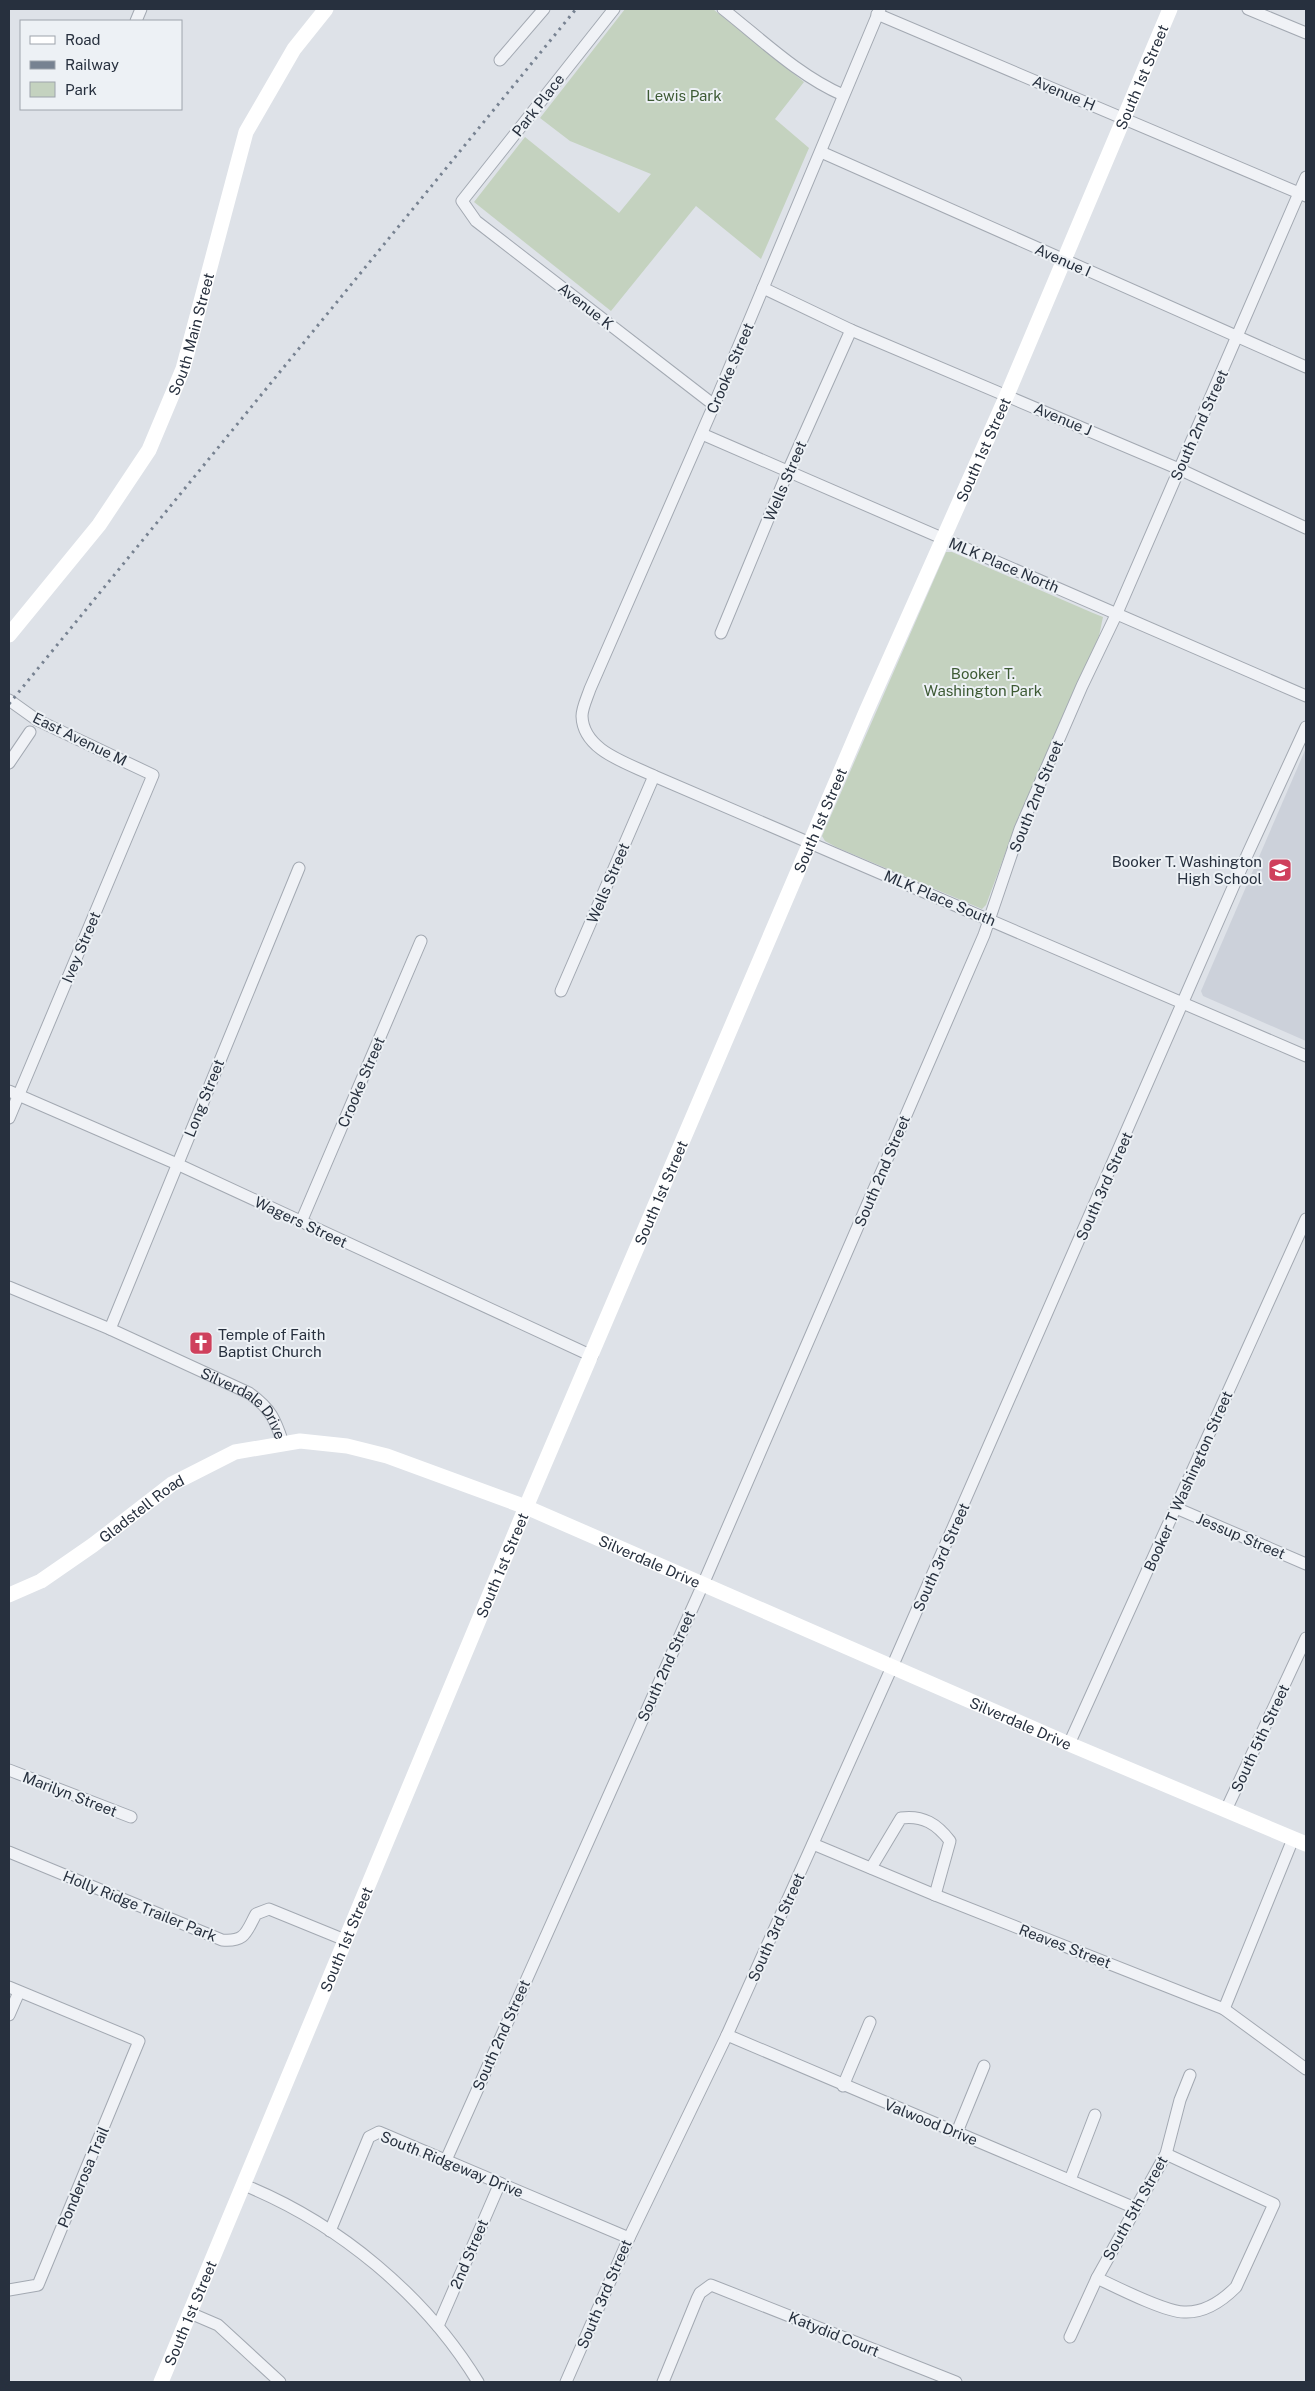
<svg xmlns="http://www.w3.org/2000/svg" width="1315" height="2391" viewBox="0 0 1315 2391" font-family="'Public Sans',sans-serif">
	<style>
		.built { fill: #ccd1da }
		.green { fill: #c4d2bf }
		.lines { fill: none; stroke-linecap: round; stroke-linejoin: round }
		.street-casing { stroke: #a3a9b2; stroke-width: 13 }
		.street { stroke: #f0f2f6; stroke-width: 11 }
		.secondary { stroke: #fff; stroke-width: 15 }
		.rail { stroke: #778291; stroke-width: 3; stroke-dasharray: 2.5 5; stroke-linecap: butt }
		.labels { text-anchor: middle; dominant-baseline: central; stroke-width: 4; stroke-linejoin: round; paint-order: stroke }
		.street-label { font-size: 15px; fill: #27303e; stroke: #edf1f5 }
		.park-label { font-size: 15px; fill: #3d5a34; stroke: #edf1f5 }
		.poi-label { font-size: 15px; fill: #27303e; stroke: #edf1f5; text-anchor: end }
	</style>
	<rect width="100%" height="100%" fill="#dee2e8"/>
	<path class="built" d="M 1306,748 L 1306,1041 L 1203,996 L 1201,991 Z"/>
	<path class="green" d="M 625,9 L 713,9 L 804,82 L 775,119 L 809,148 L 761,259 L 696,206 L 611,311 L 474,202 L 525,137 L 619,213 L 651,174 L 570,141 L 540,118 Z
		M 946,552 L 952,552 L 1093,613 L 1103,617 L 1099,636 L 1019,816 L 986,905 L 982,909 L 836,847 L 825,841 L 822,836 Z"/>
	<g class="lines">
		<g class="street-casing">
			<g id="street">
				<path d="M 614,9 L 462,201 L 476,221 L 714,405"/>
				<path d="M 723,9 C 761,39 799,76 843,95"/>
				<path d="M 880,9 L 714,405 L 590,689 C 587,698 582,708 582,716 C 583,751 628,763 654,776 L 1306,1056"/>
				<path d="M 1248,9 L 1306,33"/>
				<path d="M 877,14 L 1306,196"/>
				<path d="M 136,21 L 141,9"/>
				<path d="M 500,60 L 544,9"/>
				<path d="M 821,152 L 1306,367"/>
				<path d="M 763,288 L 851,330 L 1179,469 L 1306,528"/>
				<path d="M 702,434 L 1306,696"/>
				<path d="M 721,633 L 788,471 L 851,330"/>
				<path d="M 9,700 L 37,720 L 153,775 L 9,1118"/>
				<path d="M 9,763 L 30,732"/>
				<path d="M 561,991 L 654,776"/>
				<path d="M 9,1091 L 177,1164 L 592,1356"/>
				<path d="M 301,1222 L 421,941"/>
				<path id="s1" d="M 9,1287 L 110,1329 L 249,1393 C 271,1409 275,1419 283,1443"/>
				<path d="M 110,1329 L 299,868"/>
				<path d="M 1176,1508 L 1306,1564"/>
				<path d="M 1069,1744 L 1306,1219"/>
				<path d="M 9,1770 L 131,1817"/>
				<path d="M 1226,1810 L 1306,1638"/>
				<path d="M 813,1844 L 935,1895 L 1224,2009 L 1306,2069"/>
				<path d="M 9,1852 L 222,1940 C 246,1942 246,1932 256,1914 L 269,1909 L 345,1940"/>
				<path d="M 871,1868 L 901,1818 C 923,1815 937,1824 950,1841 L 935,1895"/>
				<path d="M 9,1987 L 139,2041 L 38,2285 L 9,2290"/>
				<path d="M 1224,2009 L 1293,1839"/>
				<path d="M 9,2015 L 19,1992"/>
				<path d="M 727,2035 L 1135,2208"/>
				<path d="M 843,2086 L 870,2022"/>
				<path d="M 957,2132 L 984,2066"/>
				<path d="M 446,2160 L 704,1582 L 984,935 L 1020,829 L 1082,686 L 1117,613 L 1306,177"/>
				<path d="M 1070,2180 L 1095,2115"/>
				<path d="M 244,2185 C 338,2223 425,2295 478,2382"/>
				<path d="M 330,2231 L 369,2137 L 379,2132 L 629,2238"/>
				<path d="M 1097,2278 C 1116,2287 1165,2312 1184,2312 C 1204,2313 1223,2300 1236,2287 L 1274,2204 L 1166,2154"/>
				<path d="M 190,2313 L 218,2325 L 280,2382"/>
				<path d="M 438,2326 L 500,2183"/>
				<path d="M 1070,2337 L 1097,2278 L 1166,2154 L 1180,2100 L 1190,2075"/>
				<path d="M 566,2382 L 629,2238 L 727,2035 L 892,1667 L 1248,853 L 1306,727"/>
				<path d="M 663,2382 L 697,2299 L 700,2293 L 711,2285 L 956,2382"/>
			</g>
		</g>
		<use href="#street" class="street"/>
		<g class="secondary">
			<path id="s2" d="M 9,635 L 99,525 L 149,450 L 183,369 L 246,132 L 294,49 L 326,9"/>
			<path id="s3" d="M 9,1595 L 41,1581 L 93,1545 L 172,1484 L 235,1452 L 300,1441 L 347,1446 L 387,1456 L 526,1507 L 1069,1744 L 1306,1844"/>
			<path id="s4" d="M 161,2382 L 526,1507 L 866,712 L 1007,395 L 1170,9"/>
		</g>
		<path class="rail" d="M 9,704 L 576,9"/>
	</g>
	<defs>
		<g id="school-square" transform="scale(1.25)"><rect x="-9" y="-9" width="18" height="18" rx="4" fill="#cf405c" stroke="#edf1f5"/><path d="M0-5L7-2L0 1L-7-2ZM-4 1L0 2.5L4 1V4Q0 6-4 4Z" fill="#fff"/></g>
		<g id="church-square" transform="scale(1.25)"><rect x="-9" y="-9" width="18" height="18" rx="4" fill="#cf405c" stroke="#edf1f5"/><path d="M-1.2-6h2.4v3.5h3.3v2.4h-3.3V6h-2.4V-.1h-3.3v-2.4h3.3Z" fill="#fff"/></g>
	</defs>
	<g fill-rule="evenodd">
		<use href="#school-square" x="1280" y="870"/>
		<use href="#church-square" x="201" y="1343"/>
	</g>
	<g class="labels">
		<g class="street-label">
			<text stroke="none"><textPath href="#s4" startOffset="2505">South 1st Street</textPath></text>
			<text transform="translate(1064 93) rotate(23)">Avenue H</text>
			<text transform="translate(538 105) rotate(-52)">Park Place</text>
			<text transform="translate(1063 260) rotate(24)">Avenue I</text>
			<text transform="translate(586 306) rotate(38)">Avenue K</text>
			<text stroke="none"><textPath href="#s2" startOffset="356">South Main Street</textPath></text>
			<text transform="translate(730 368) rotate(-67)">Crooke Street</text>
			<text transform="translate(1063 419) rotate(23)">Avenue J</text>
			<text transform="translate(1199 425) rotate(-66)">South 2nd Street</text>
			<text stroke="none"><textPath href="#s4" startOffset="2100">South 1st Street</textPath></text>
			<text transform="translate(785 481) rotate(-67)">Wells Street</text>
			<text transform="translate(1004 565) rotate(23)">MLK Place North</text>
			<text transform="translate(80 739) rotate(26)">East Avenue M</text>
			<text transform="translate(1036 796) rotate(-68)">South 2nd Street</text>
			<text stroke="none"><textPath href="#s4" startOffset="1695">South 1st Street</textPath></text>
			<text transform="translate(608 883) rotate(-67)">Wells Street</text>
			<text transform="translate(940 898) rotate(23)">MLK Place South</text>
			<text transform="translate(81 947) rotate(-67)">Ivey Street</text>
			<text transform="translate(361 1082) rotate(-67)">Crooke Street</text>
			<text transform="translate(204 1098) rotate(-68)">Long Street</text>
			<text transform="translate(882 1171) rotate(-67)">South 2nd Street</text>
			<text transform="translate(1104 1186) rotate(-66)">South 3rd Street</text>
			<text stroke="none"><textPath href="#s4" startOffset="1290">South 1st Street</textPath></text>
			<text transform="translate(301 1222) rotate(25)">Wagers Street</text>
			<text stroke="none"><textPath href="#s1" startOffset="265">Silverdale Drive</textPath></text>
			<text transform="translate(1188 1481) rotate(-66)">Booker T Washington Street</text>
			<text stroke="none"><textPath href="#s3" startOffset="159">Gladstell Road</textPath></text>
			<text transform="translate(1241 1536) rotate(23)">Jessup Street</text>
			<text transform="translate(941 1557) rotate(-66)">South 3rd Street</text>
			<text stroke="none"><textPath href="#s3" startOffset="706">Silverdale Drive</textPath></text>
			<text stroke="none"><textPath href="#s4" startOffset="885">South 1st Street</textPath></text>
			<text transform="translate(666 1666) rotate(-66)">South 2nd Street</text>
			<text stroke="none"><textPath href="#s3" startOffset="1111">Silverdale Drive</textPath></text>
			<text transform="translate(1260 1738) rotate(-65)">South 5th Street</text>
			<text transform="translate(70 1794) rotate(21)">Marilyn Street</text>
			<text transform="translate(140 1906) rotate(22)">Holly Ridge Trailer Park</text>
			<text transform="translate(776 1927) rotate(-66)">South 3rd Street</text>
			<text stroke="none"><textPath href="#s4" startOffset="480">South 1st Street</textPath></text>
			<text transform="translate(1065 1946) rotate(21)">Reaves Street</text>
			<text transform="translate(501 2035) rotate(-66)">South 2nd Street</text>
			<text transform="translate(931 2122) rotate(22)">Valwood Drive</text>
			<text transform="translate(452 2164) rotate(22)">South Ridgeway Drive</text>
			<text transform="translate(83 2177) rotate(-67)">Ponderosa Trail</text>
			<text transform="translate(1135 2208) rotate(-61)">South 5th Street</text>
			<text transform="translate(469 2254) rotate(-67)">2nd Street</text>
			<text transform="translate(604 2294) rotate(-67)">South 3rd Street</text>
			<text stroke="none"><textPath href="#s4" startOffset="75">South 1st Street</textPath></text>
			<text transform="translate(834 2334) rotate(22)">Katydid Court</text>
		</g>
		<g class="park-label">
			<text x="684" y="95">Lewis Park</text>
			<text x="983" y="673">Booker T.<tspan x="983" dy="17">Washington Park</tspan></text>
		</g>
		<g class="poi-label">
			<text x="1262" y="861">Booker T. Washington<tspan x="1262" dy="17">High School</tspan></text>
			<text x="218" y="1334" text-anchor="start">Temple of Faith<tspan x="218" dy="17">Baptist Church</tspan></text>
		</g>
	</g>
	<rect width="1315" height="2391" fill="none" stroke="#27303e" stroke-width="20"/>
	<rect x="20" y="20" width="162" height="90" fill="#edf1f5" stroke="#9ea4ac"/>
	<rect x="30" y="36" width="25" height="8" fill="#ffffff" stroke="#9ea4ac"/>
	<text x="65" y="45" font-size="15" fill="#27303e">Road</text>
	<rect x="30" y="61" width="25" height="8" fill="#778291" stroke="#9ea4ac"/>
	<text x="65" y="70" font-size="15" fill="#27303e">Railway</text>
	<rect x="30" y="82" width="25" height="15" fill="#c4d2bf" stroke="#9ea4ac"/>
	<text x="65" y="95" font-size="15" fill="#27303e">Park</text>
</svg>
